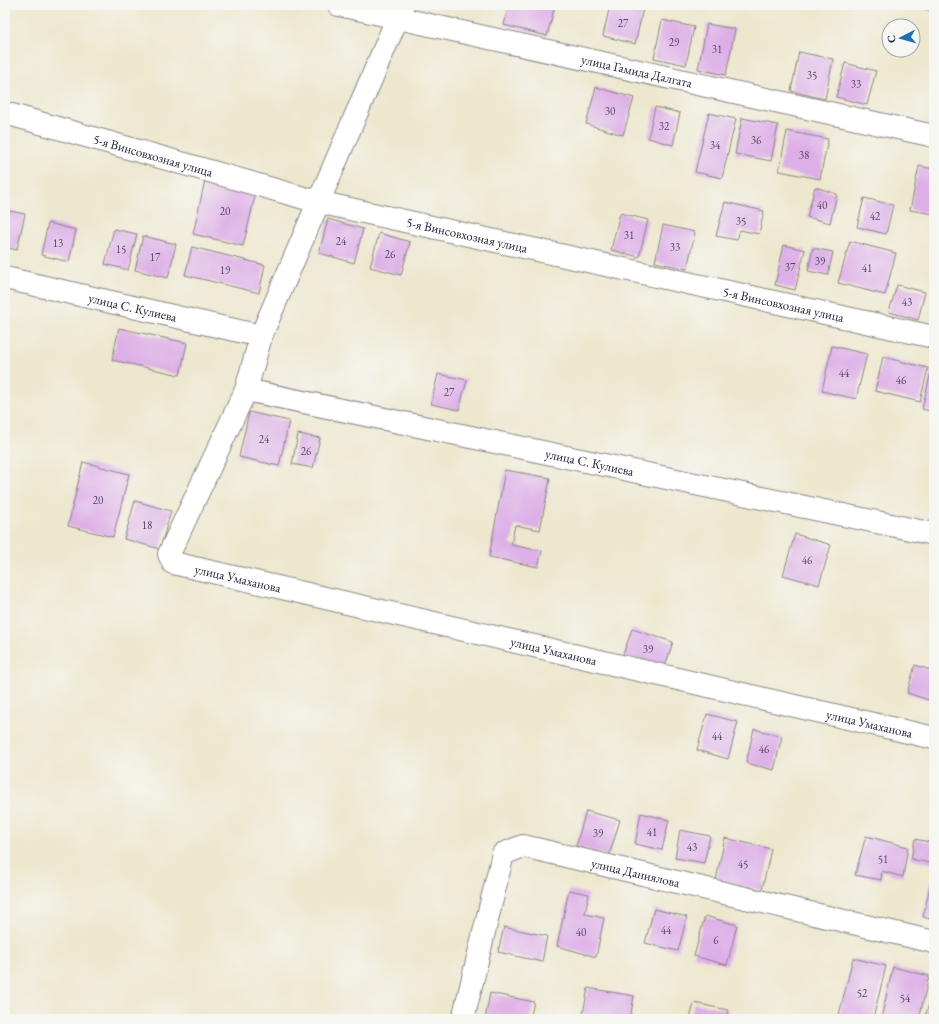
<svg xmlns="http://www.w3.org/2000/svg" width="939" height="1024" viewBox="0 0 939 1024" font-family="'EB Garamond',serif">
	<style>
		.building { fill: #ddafe7 }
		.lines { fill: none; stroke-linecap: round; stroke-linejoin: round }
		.minor-casing { stroke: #888484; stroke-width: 24 }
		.minor { stroke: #fff; stroke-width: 22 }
		.labels { text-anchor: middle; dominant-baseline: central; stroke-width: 3; stroke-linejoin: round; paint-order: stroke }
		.number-label { font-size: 11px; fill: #514566 }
		.street-label { font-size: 13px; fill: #22223b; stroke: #f6f6f2 }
	</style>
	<rect width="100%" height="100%" fill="#f6f6f2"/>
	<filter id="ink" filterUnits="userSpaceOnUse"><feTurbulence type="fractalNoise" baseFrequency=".025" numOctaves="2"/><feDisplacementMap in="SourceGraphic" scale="8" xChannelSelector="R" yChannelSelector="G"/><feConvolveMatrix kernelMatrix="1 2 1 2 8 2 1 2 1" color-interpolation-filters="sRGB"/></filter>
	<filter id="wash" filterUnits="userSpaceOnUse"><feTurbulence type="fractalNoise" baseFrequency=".012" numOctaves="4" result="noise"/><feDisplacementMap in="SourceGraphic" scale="16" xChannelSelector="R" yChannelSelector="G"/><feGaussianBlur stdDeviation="0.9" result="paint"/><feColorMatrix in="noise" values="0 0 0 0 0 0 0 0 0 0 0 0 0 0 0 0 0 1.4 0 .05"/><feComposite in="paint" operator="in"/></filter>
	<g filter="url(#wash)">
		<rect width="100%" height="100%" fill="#ede7ce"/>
		<g id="blocks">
			<path class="building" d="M 509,5 L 555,5 L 547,36 L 504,25 Z
				M 610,5 L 625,5 L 643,9 L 635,44 L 603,36 Z
				M 913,5 L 934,5 L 934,11 L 913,6 Z
				M 662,20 L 694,27 L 686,65 L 654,58 Z
				M 707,24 L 735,29 L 726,75 L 698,69 Z
				M 799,52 L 833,59 L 825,99 L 791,91 Z
				M 845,63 L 876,71 L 867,105 L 836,97 Z
				M 596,87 L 634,98 L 623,135 L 586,124 Z
				M 655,107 L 680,113 L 673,145 L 648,138 Z
				M 709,113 L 736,119 L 722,178 L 695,172 Z
				M 742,118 L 778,125 L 771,161 L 735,154 Z
				M 787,131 L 828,139 L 820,179 L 779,171 Z
				M 919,166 L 934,169 L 934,214 L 910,210 Z
				M 206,176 L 257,188 L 243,246 L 193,234 Z
				M 815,187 L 837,194 L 830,223 L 807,217 Z
				M 864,198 L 893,205 L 886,234 L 857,227 Z
				M 725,202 L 764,211 L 759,234 L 740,230 L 737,240 L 716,236 Z
				M 5,210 L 25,214 L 17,250 L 5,247 Z
				M 620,213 L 648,220 L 639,257 L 611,250 Z
				M 328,219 L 363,229 L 354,263 L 319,253 Z
				M 48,223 L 76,230 L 69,262 L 41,255 Z
				M 663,225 L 695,232 L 687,269 L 655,262 Z
				M 114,229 L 137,234 L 128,270 L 105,264 Z
				M 379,233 L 410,242 L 401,275 L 370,267 Z
				M 143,236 L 176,244 L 168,278 L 135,270 Z
				M 850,241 L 896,253 L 885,295 L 838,283 Z
				M 784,245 L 805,250 L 795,290 L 775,285 Z
				M 192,247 L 265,265 L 259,293 L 185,275 Z
				M 813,248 L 833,252 L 828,275 L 808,271 Z
				M 897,285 L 925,292 L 918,320 L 889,312 Z
				M 119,328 L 187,343 L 180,375 L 112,360 Z
				M 832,346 L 867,354 L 856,399 L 822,391 Z
				M 883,357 L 928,368 L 920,402 L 875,391 Z
				M 933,364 L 934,364 L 934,412 L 922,409 Z
				M 438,374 L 467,380 L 459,410 L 431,404 Z
				M 249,412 L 289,421 L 279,466 L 239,457 Z
				M 298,434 L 320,438 L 313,468 L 292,464 Z
				M 83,462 L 129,474 L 113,537 L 68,526 Z
				M 505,470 L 550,478 L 540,530 L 515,525 L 511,545 L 542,551 L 538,567 L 489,557 Z
				M 135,501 L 171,511 L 160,549 L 124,539 Z
				M 795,534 L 831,545 L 819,585 L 783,575 Z
				M 632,629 L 673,642 L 664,669 L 623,655 Z
				M 915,665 L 934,671 L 934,683 L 929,700 L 907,693 Z
				M 707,714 L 738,722 L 728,759 L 697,750 Z
				M 754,729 L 782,736 L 774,770 L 746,763 Z
				M 586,811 L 620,820 L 609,856 L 576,846 Z
				M 641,813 L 669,820 L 662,850 L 635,844 Z
				M 680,830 L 710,836 L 704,863 L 675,858 Z
				M 866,836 L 908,847 L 903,877 L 882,871 L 881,880 L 855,875 Z
				M 725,838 L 771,849 L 762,890 L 716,880 Z
				M 915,839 L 934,843 L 934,864 L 911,859 Z
				M 933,873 L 934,874 L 934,920 L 923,917 Z
				M 569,890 L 589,894 L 585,914 L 604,918 L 596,957 L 557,946 Z
				M 654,909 L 687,917 L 678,951 L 645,943 Z
				M 705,916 L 737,925 L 727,965 L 694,956 Z
				M 504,927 L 547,936 L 542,962 L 498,952 Z
				M 853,958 L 886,966 L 873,1019 L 838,1019 Z
				M 893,967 L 929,976 L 919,1019 L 881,1019 Z
				M 588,988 L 634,996 L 630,1019 L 582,1019 Z
				M 934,990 L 934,1019 L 924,1019 Z
				M 490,993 L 534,1002 L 530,1019 L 485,1019 Z
				M 694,1003 L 728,1010 L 726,1019 L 690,1019 Z"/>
		</g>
	</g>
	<g filter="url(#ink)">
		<use href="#blocks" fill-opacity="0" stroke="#888484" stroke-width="1"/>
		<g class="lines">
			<g class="minor-casing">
				<g id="minor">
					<path id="s1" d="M 339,5 L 934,136"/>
					<path id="s2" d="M 403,5 L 261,336 L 246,390 L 169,554 L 173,563 L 934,738"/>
					<path id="s3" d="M 5,113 L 318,202 L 934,337"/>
					<path id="s4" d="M 5,278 L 261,336"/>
					<path id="s5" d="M 246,390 L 934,534"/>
					<path id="s6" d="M 463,1019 L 503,854 L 523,846 L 934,942"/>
				</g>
			</g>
			<use href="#minor" class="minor"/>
		</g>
	</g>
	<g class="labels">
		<g class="number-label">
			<text x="623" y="23">27</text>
			<text x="674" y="42">29</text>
			<text x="717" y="49">31</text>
			<text x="812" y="75">35</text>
			<text x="856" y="84">33</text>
			<text x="610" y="111">30</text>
			<text x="664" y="126">32</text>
			<text x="756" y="140">36</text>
			<text x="715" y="145">34</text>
			<text x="804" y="155">38</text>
			<text x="822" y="205">40</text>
			<text x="225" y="211">20</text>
			<text x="875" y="216">42</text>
			<text x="741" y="221">35</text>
			<text x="629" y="235">31</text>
			<text x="341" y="241">24</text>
			<text x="58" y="243">13</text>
			<text x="675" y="247">33</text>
			<text x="121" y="249">15</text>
			<text x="390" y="254">26</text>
			<text x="155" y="257">17</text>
			<text x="820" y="261">39</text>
			<text x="790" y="267">37</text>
			<text x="867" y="268">41</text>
			<text x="225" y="270">19</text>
			<text x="907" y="302">43</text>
			<text x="844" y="373">44</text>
			<text x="901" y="380">46</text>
			<text x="449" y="392">27</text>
			<text x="264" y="439">24</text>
			<text x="306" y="451">26</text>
			<text x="98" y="500">20</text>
			<text x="147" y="525">18</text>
			<text x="807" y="560">46</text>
			<text x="648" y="649">39</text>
			<text x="717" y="736">44</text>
			<text x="764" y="749">46</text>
			<text x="652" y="832">41</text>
			<text x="598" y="833">39</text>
			<text x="692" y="847">43</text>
			<text x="883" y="859">51</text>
			<text x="743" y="864">45</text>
			<text x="666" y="930">44</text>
			<text x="581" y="932">40</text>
			<text x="716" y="940">6</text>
			<text x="862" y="993">52</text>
			<text x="905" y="998">54</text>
		</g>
		<g class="street-label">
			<text stroke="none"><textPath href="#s1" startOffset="305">улица Гамида Далгата</textPath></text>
			<text stroke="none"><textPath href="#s3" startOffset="154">5-я Винсовхозная улица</textPath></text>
			<text stroke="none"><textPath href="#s3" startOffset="478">5-я Винсовхозная улица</textPath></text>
			<text stroke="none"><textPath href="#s3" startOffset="802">5-я Винсовхозная улица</textPath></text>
			<text stroke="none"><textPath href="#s4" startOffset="131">улица С. Кулиева</textPath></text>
			<text stroke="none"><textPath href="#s5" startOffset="351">улица С. Кулиева</textPath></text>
			<text stroke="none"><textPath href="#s2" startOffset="674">улица Умаханова</textPath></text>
			<text stroke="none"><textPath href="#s2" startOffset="998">улица Умаханова</textPath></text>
			<text stroke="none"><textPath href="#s2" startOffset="1322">улица Умаханова</textPath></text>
			<text stroke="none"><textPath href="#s6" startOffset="307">улица Даниялова</textPath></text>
		</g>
	</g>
	<rect width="939" height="1024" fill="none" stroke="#f6f6f2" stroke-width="20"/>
	<g transform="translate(901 38) rotate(264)"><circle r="19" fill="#f6f6f2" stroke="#a1a1a9"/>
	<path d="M0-3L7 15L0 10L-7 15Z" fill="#1f6fb2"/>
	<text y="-6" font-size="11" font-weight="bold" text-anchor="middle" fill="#22223b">С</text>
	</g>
</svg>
